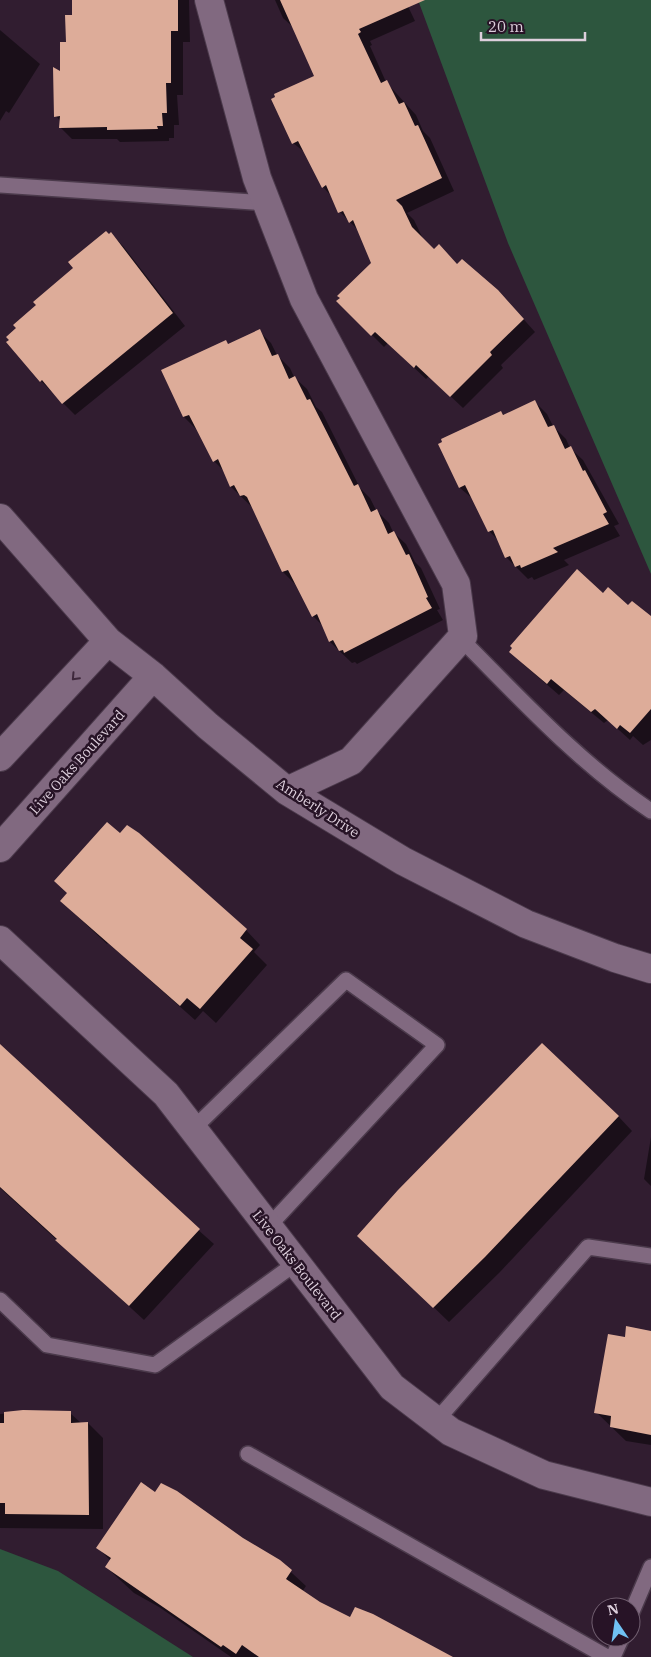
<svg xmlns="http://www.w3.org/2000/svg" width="651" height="1657" viewBox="0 0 651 1657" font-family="'IBM Plex Serif',serif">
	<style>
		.green { fill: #2d563e }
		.shadow { fill: #0007 }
		.building { fill: #ddac99 }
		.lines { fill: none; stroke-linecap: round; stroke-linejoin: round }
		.lane-casing { stroke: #4b3a4b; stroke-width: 18 }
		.street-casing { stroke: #4b3a4b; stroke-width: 30 }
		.lane { stroke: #816980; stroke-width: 15 }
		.street { stroke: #816980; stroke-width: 28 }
		.oneway { stroke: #3e283c }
		.labels { text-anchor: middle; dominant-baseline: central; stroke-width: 5; stroke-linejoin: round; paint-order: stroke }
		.street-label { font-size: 14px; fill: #ddcfdc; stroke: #271326 }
	</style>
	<rect width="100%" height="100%" fill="#311d30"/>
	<path class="green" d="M 418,0 L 651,0 L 651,574 L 508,243 Z
		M 0,1549 L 58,1571 L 193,1657 L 0,1657 Z"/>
	<path class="shadow" d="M 73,0 L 189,0 L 190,42 L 183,42 L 183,95 L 177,95 L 179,125 L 174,125 L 174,138 L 169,138 L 169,141 L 120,142 L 117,139 L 72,139 L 60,127 L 61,122 L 56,116 L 73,16 Z
		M 275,0 L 405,0 L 415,21 L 370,41 L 372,45 L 370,46 L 386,82 L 416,115 L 423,131 L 430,138 L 454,191 L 407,213 L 414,220 L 424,241 L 434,251 L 510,304 L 535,332 L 501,365 L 503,368 L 463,408 L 429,376 L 426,379 L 388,343 L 384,347 L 338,301 L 372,263 L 359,231 L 340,212 L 333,198 L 323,187 L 307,154 L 293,143 L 316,77 L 294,28 L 283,18 Z
		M 0,30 L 40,64 L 9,113 L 6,111 L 0,121 Z
		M 111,234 L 123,246 L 185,326 L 75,415 L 41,381 L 75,268 Z
		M 259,331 L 271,343 L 277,355 L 290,368 L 294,377 L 307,389 L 316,407 L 322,412 L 360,488 L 370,498 L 376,510 L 389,523 L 393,532 L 406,544 L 415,562 L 421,568 L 440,609 L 437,610 L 443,620 L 357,664 L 355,662 L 352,663 L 330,642 L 323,626 L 313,616 L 295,584 L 283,572 L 253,508 L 231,487 L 224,471 L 214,461 L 196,429 L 184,417 L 163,371 L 225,341 L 229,345 Z
		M 535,402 L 547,414 L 553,426 L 566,439 L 570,448 L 583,460 L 619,524 L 614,526 L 620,536 L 564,560 L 569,565 L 534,580 L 532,577 L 528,579 L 506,557 L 500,542 L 490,532 L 473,499 L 460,488 L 440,444 L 501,412 L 505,416 Z
		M 603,594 L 651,617 L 651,740 L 643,745 L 633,736 L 630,740 L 608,720 L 604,723 L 564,690 L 559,695 L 523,664 Z
		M 120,835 L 246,930 L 260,945 L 254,952 L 267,965 L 216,1023 L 203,1011 L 195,1020 L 108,943 L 107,944 L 61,901 Z
		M 0,1054 L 214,1244 L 144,1320 L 0,1188 Z
		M 618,1116 L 632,1131 L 500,1272 L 449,1322 L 374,1250 Z
		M 651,1137 L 651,1186 L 644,1179 Z
		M 651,1332 L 651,1445 L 626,1441 L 596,1412 L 626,1339 Z
		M 51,1411 L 70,1413 L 81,1423 L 88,1423 L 103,1438 L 103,1529 L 0,1528 L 0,1414 Z
		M 155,1494 L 279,1561 L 306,1586 L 302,1592 L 279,1657 L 231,1657 L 159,1607 L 134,1593 L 106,1567 L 111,1561 L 98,1548 Z"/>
	<path class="building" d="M 72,0 L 178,0 L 178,31 L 171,31 L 171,83 L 166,83 L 167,113 L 162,113 L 163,126 L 157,126 L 158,129 L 107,130 L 107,127 L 59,128 L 60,116 L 54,117 L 53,67 L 60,71 L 60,42 L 66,42 L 65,15 L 72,15 Z
		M 280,0 L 425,0 L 359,29 L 361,32 L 358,34 L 381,83 L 387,80 L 399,104 L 404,102 L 415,126 L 418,125 L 442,178 L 396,200 L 402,206 L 412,227 L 434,249 L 439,244 L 457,264 L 462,259 L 498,290 L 524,319 L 490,352 L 492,355 L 450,397 L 416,365 L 414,368 L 375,332 L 371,336 L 336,301 L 340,298 L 337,296 L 371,263 L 353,220 L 349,223 L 343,211 L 338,213 L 326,185 L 322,188 L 298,141 L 292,144 L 271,99 L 275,97 L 274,94 L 314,76 Z
		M 106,231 L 109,234 L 111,232 L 173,313 L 62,404 L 42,380 L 40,382 L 6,342 L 9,340 L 6,337 L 16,328 L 13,325 L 36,305 L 33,302 L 73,268 L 68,262 Z
		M 260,329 L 272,356 L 278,354 L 289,379 L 295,376 L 307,400 L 310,399 L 354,486 L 358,484 L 371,512 L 377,509 L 388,534 L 394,531 L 406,555 L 409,554 L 428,597 L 426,598 L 432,608 L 344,653 L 343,650 L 339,651 L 333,640 L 329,642 L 317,614 L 312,617 L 288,570 L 282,572 L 247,497 L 244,495 L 240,496 L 234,485 L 230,487 L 218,459 L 213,462 L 189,415 L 183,417 L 161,370 L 226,340 L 228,344 Z
		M 535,400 L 548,427 L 554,425 L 565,449 L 571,446 L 583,471 L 585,470 L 607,512 L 603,514 L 609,524 L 553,548 L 558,552 L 521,568 L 520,565 L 515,567 L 510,556 L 505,558 L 493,530 L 488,532 L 465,485 L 459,488 L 438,444 L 442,442 L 441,439 L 501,411 L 503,415 Z
		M 577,569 L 603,593 L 608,587 L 628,605 L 632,601 L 651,616 L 651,709 L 630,733 L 620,725 L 617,729 L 595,709 L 591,712 L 551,679 L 547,684 L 509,652 L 512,648 L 510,646 Z
		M 107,822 L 120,833 L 127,825 L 139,833 L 247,929 L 240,938 L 253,949 L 200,1009 L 187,998 L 180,1006 L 60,901 L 67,893 L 54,881 Z
		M 542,1043 L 619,1116 L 485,1257 L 433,1308 L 357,1236 L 398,1190 Z
		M 0,1044 L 200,1229 L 129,1306 L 55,1240 L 57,1239 L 0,1187 Z
		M 626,1326 L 651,1331 L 651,1435 L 610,1427 L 611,1416 L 594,1413 L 608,1334 L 625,1337 Z
		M 23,1410 L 71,1411 L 71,1423 L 88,1422 L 89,1515 L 5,1514 L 5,1503 L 0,1503 L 0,1423 L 4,1423 L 4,1412 Z
		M 141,1482 L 155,1492 L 161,1483 L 177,1491 L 243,1538 L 280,1560 L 292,1570 L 286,1579 L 320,1602 L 350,1617 L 355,1607 L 373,1614 L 453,1657 L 259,1657 L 242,1645 L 236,1654 L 223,1645 L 221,1647 L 105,1567 L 111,1558 L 96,1548 Z"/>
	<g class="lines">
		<g class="lane-casing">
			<path id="lane" d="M 0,185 L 267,203
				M 461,639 C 521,699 580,764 651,811
				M 193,1129 L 346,980 L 437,1045 L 268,1227
				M 0,1300 L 47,1345 L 155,1365 L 296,1263
				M 436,1421 L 588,1247 L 651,1256
				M 248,1454 L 607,1657
				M 631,1614 L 651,1567
				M 613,1657 L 622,1637"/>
		</g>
		<g class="street-casing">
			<path id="street" d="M 209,0 L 257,178 L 304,299 L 456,584 L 463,636 L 351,761 L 287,791
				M 0,518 L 108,641 L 153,676 L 208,726 L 287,791 L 403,861 L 526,924 L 615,958 L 651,969
				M 0,757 L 108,641
				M 0,848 L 153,676
				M 0,940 L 166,1094 L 392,1387 L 451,1432 L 544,1475 L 651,1502"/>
		</g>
		<use href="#lane" class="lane"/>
		<use href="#street" class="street"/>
	</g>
	<defs><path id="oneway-chevron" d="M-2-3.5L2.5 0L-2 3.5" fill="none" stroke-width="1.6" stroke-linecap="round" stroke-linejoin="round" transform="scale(1.25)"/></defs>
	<use class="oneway" href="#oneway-chevron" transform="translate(75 677) rotate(133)"/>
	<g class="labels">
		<g class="street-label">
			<text transform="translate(77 762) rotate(-48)">Live Oaks Boulevard</text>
			<text transform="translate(318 808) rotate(33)">Amberly Drive</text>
			<text transform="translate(297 1265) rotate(52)">Live Oaks Boulevard</text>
		</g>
	</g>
	<g transform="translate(616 1622) rotate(347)"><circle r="24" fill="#271326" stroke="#705e6f"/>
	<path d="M0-4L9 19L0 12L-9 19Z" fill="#70c2f4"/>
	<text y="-8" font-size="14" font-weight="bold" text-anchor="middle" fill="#ddcfdc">N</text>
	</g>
	<path d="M481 32v8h104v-8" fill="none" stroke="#ddcfdc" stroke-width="2.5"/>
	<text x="488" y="32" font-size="15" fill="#ddcfdc" stroke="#271326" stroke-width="4" paint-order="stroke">20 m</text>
</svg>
